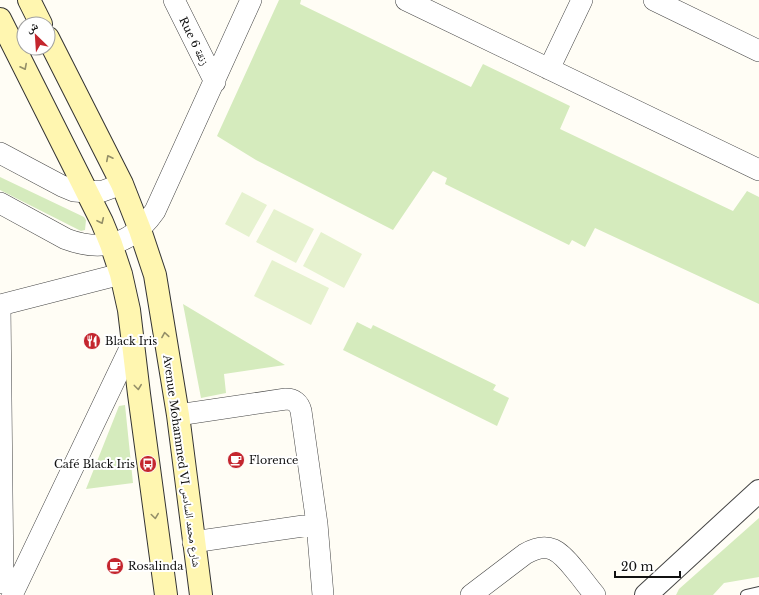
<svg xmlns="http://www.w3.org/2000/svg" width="759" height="595" viewBox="0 0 759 595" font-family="'Libre Baskerville','Noto Naskh Arabic',serif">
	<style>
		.green { fill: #d5ebbd }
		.pitch { fill: #e6f2cf }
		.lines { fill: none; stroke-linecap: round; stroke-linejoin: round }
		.service-casing { stroke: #444; stroke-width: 12 }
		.minor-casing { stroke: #444; stroke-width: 22 }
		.tertiary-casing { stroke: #444; stroke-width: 24 }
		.secondary-casing { stroke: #333; stroke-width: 24 }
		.service { stroke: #fff; stroke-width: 10 }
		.minor { stroke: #fff; stroke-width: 21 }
		.tertiary { stroke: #fff; stroke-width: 22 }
		.secondary { stroke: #fff6b0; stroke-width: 22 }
		.oneway { stroke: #948f68 }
		.labels { text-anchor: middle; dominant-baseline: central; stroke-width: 4; stroke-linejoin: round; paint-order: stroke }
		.street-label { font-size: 11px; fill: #111; stroke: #fff }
		.poi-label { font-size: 11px; fill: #111; stroke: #fff; text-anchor: start }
	</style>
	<rect width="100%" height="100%" fill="#fffdf5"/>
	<path class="green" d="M 279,0 L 301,0 L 300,4 L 471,87 L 483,64 L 570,106 L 560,129 L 733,211 L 747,191 L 759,197 L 759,304 L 595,228 L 585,247 L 572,240 L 569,245 L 445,184 L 447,178 L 433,171 L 393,230 L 256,160 L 217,136 Z
		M 0,177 L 84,217 L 86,220 L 85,230 L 81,231 L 0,190 Z
		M 183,304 L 285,365 L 224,374 L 226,393 L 201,398 Z
		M 357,322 L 371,329 L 373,325 L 496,385 L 493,390 L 509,398 L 497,426 L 343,350 Z
		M 125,405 L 133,483 L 86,489 L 119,406 Z
		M 759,518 L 759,577 L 724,583 L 713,595 L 676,595 L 679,589 Z"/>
	<path class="pitch" d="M 242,192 L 267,205 L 249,237 L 225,224 Z
		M 274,209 L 314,229 L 296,263 L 256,242 Z
		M 321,232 L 362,254 L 344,288 L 303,266 Z
		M 272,260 L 329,288 L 311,325 L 254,296 Z"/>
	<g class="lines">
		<g class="service-casing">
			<path id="service" d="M 746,595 L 759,592"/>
		</g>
		<g class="minor-casing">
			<path id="minor" d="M 174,0 L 215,82
				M 406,0 L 759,170
				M 654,0 L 759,51
				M 549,69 L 582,0
				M 0,153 L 62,186 L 74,191 L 87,192 L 103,191 L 122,184
				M 0,203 L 66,239 C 104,253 132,244 155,211 L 251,0
				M 0,305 L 3,583
				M 0,305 L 121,274
				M 178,415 L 286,399 C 294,399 299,403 301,411 L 317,524 L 323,595
				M 193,542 L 317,524
				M 12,595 L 132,344
				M 471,595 L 525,554 C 549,540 560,551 575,570 C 582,578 588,587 595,595"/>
		</g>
		<g class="tertiary-casing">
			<path id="tertiary" d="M 646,595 L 759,491"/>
		</g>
		<g class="secondary-casing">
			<path id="secondary" d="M 29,0 L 41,24
				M 0,19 L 102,222 L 111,244 L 121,274 L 129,310 L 139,394 L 166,595
				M 48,38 L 122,184 L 140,230 L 155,275 L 178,415 L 201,595"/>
		</g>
		<use href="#service" class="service"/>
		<use href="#minor" class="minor"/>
		<use href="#tertiary" class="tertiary"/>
		<use href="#secondary" class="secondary"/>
	</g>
	<defs><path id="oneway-chevron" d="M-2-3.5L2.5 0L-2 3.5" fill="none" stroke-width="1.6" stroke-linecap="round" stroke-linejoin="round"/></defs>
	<g class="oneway">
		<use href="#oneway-chevron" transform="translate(24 67) rotate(63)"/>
		<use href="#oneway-chevron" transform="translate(109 158) rotate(-117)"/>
		<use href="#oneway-chevron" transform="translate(101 221) rotate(65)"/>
		<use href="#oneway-chevron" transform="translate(165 335) rotate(-99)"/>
		<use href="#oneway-chevron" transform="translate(138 387) rotate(83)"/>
		<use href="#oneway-chevron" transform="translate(155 516) rotate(82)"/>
	</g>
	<defs>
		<g id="restaurant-disc" transform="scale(0.9)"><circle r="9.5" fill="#c4262e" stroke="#fff"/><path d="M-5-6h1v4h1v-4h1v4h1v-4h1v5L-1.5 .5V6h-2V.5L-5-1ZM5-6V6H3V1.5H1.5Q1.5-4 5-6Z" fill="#fff"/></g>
		<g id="cafe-disc" transform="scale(0.9)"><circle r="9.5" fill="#c4262e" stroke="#fff"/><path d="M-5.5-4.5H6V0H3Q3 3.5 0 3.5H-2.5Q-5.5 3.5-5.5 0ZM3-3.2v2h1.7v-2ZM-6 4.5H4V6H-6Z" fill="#fff"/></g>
		<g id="bus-disc" transform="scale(0.9)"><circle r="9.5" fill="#c4262e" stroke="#fff"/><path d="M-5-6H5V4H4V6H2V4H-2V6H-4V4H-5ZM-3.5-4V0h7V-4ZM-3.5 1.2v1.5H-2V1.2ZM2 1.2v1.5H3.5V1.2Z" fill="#fff"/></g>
	</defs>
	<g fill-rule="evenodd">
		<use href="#restaurant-disc" x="92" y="341"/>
		<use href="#cafe-disc" x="236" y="460"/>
		<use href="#bus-disc" x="148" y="464"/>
		<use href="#cafe-disc" x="115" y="566"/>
	</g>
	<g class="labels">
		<g class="street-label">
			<text transform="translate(194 41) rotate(64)">Rue 6 زنقة</text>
			<text transform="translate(182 461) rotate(82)">Avenue Mohammed VI شارع محمد السادس</text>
		</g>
		<g class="poi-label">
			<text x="105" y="341">Black Iris</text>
			<text x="249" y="460">Florence</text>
			<text x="135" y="464" text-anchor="end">Café Black Iris</text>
			<text x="128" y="566">Rosalinda</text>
		</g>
	</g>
	<g transform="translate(36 36) rotate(335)"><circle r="19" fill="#ffffff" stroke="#a0a0a0"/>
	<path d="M0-3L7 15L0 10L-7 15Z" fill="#c4262e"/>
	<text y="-6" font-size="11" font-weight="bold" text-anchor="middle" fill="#111111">ش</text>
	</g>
	<path d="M615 571v6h65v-6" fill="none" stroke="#111111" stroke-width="2"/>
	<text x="621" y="571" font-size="12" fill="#111111" stroke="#ffffff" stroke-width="3" paint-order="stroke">20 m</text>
</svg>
